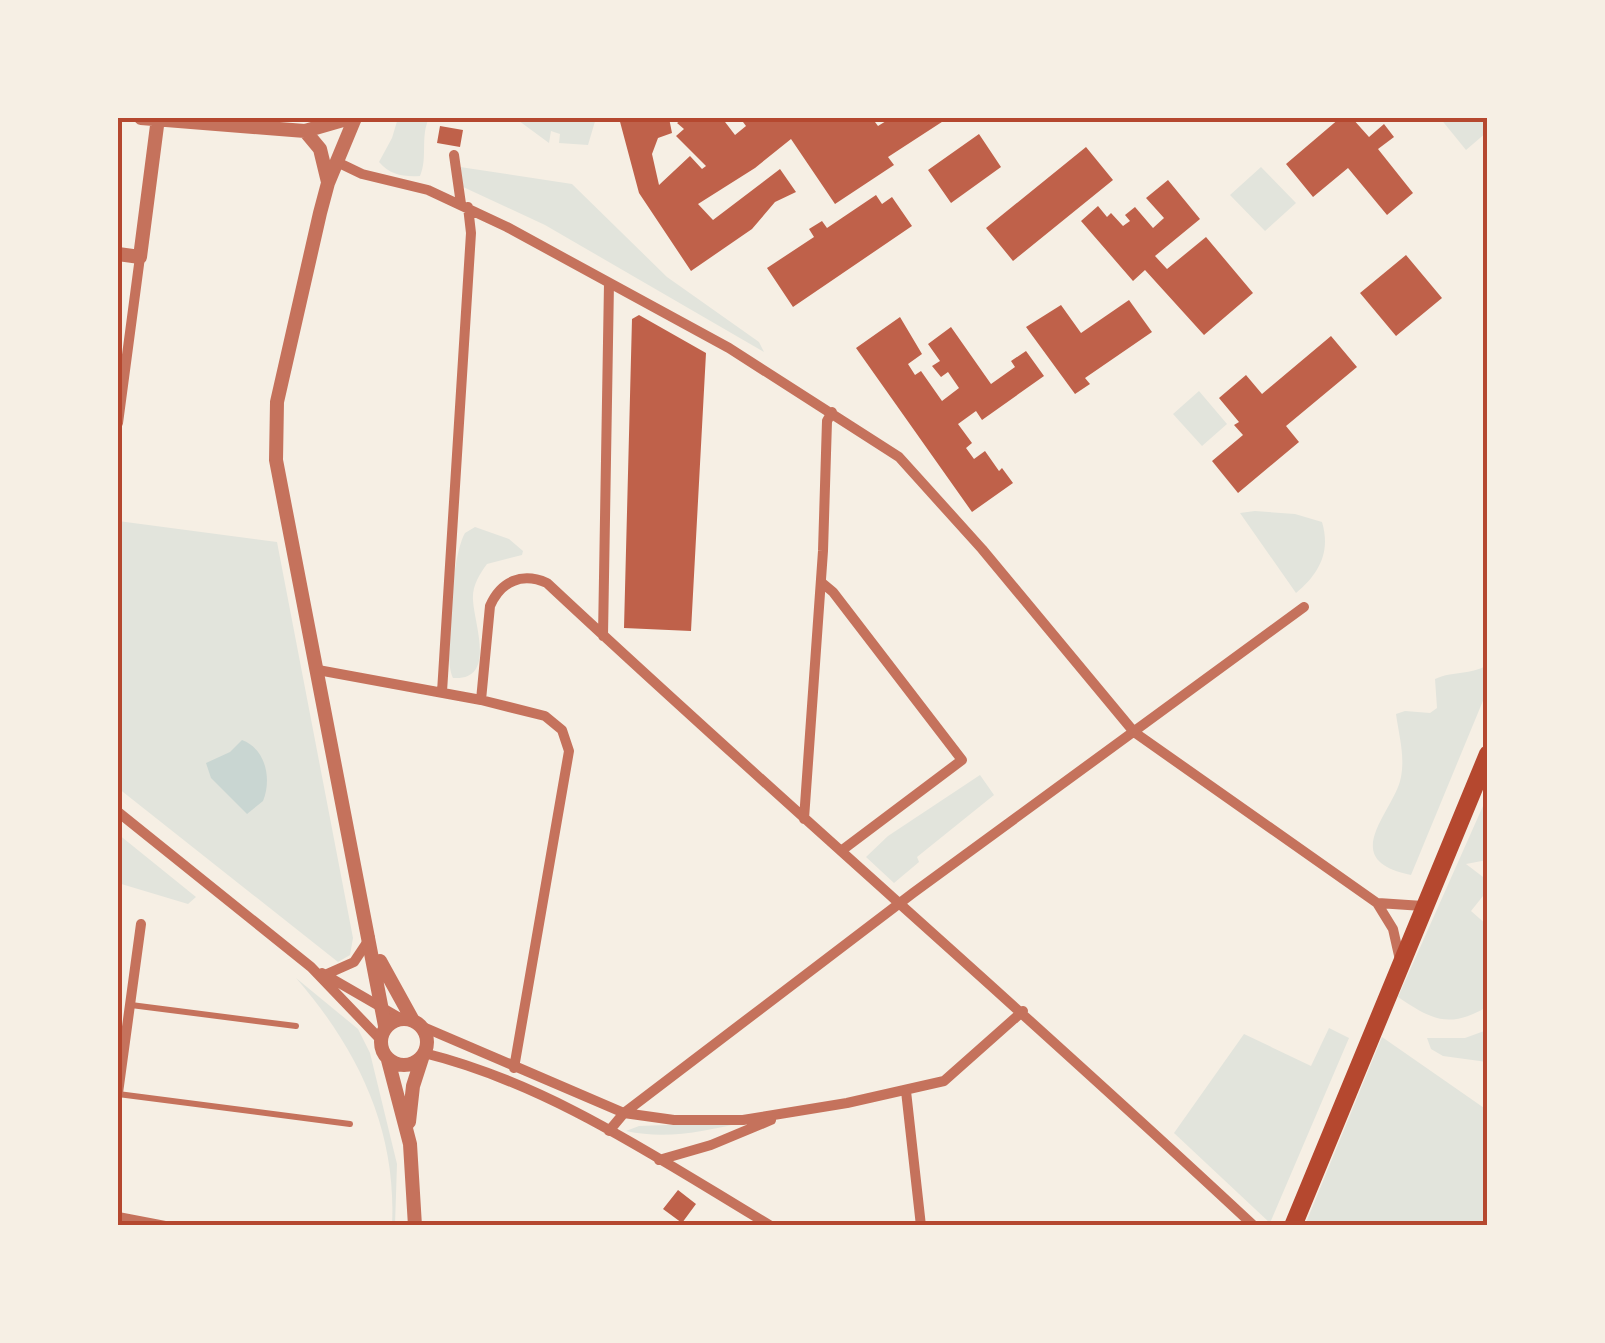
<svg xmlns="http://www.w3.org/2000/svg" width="1605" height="1343" viewBox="0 0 1605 1343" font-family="'IBM Plex Sans',sans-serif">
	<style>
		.green { fill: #e2e4dc }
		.water { fill: #c9d6d2 }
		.building { fill: #bf614a }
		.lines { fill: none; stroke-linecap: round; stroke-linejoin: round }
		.service { stroke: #c5725c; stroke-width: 6 }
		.minor { stroke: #c5725c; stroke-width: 10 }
		.tertiary { stroke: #c5725c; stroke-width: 14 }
		.primary { stroke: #b5482f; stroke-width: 18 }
		.neatline { fill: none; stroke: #b5482f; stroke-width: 4 }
	</style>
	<rect width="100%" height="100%" fill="#f6efe4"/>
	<path class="green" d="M 398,118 L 429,118 C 420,137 428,158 420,176 C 404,177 390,175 379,162 L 392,138 Z
		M 515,118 L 596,118 L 588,145 L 559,143 L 560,134 L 551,131 L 549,143 Z
		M 1440,118 L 1487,118 L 1487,132 L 1466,150 Z
		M 460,167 L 572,184 L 667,277 L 759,342 L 764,352 L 545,225 L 461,186 Z
		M 1261,167 L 1296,203 L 1265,231 L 1230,195 Z
		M 1199,391 L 1227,424 L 1202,446 L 1173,414 Z
		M 1255,511 L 1295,514 L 1322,522 C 1331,552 1319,574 1296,593 L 1240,513 Z
		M 118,521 L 277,542 L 353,938 L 350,955 L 338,962 L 118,788 Z
		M 475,527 L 509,539 L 523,551 L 522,555 L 487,564 C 479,575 472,586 473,600 C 474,624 497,681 453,678 C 442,658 453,552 465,533 Z
		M 1487,665 L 1487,691 L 1411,875 C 1335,860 1395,811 1401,777 C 1405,755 1399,736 1396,714 L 1405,711 L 1430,713 L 1437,708 L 1435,679 C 1452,671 1472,675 1487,665 Z
		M 980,775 L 994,795 L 917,857 L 919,862 L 894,883 L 866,857 L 888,836 Z
		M 1487,797 L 1487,860 L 1466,864 L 1487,880 L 1487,891 L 1471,911 L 1487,925 L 1487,1007 C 1449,1029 1432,1020 1398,997 Z
		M 118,834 L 196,897 L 188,904 L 118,883 Z
		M 296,978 L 358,1029 L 370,1053 L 397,1164 L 395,1225 L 392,1225 C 397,1129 357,1048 296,978 Z
		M 1329,1028 L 1349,1038 L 1270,1223 L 1174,1133 L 1244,1034 L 1311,1066 Z
		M 1487,1030 L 1487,1062 L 1443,1056 L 1431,1049 L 1427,1038 L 1465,1038 Z
		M 1382,1037 L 1487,1110 L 1487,1225 L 1305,1225 Z
		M 745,1122 C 705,1131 667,1140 626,1131 L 639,1126 Z"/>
	<path class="water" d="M 242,740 C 266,749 272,779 263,801 L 247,814 L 211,778 L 206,763 L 230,752 Z"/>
	<path class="building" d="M 619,118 L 669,118 L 672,133 L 658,138 L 652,154 L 659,185 L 690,156 L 702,169 L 706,166 L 676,136 L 684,129 L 677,123 L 684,118 L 722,118 L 735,135 L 746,126 L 740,118 L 872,118 L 878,126 L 891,118 L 948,118 L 888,157 L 894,165 L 835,204 L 791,139 L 755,168 L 698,204 L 713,220 L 780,169 L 796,192 L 775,202 L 752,229 L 691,271 L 639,193 Z
		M 1340,118 L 1352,118 L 1369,137 L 1384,124 L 1394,137 L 1378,149 L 1413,193 L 1387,215 L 1348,168 L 1313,197 L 1286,164 Z
		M 440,126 L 463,130 L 460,147 L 437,143 Z
		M 979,134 L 1001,167 L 951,203 L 928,170 Z
		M 1086,147 L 1113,180 L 1013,261 L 986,228 Z
		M 1168,180 L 1200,219 L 1155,256 L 1167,269 L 1206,237 L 1253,293 L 1204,335 L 1145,270 L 1133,281 L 1081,221 L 1098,206 L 1107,217 L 1111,213 L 1123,226 L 1130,221 L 1125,215 L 1135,207 L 1153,228 L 1164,218 L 1146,198 Z
		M 876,195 L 882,204 L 892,197 L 912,226 L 793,307 L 767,268 L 814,237 L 809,229 L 822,221 L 827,228 Z
		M 1406,255 L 1442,298 L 1396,336 L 1360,293 Z
		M 1129,300 L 1152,332 L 1085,378 L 1090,384 L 1075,394 L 1026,327 L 1061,305 L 1081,333 Z
		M 639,315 L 706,353 L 691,631 L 624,628 L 632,319 Z
		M 900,317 L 922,354 L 908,364 L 915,375 L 921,371 L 942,401 L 959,388 L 948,372 L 941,377 L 932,366 L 940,361 L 928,344 L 951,327 L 991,384 L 1015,367 L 1011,361 L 1026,351 L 1044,376 L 982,420 L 976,411 L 958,424 L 972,443 L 966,448 L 974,459 L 985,451 L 999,471 L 1002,468 L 1013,483 L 972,512 L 856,348 Z
		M 1331,336 L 1357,367 L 1286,426 L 1299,442 L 1238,493 L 1212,461 L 1243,435 L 1234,425 L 1239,422 L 1219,398 L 1246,375 L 1262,394 Z
		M 678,1190 L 696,1204 L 682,1223 L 663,1209 Z"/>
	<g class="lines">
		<path class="service" d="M 131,1005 L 296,1026
			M 118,1094 L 350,1124"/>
		<path class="minor" d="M 454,155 L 461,204
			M 337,162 L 362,174 L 428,190 L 507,227 L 729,348 L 899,457 L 982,549 L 1134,732 L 1377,903 L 1393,929 L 1400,960
			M 118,423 L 140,257
			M 821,582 L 833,592 L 962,760 L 841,851
			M 603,636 L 609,283
			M 318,670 L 481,700 L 545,716 L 562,730 L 569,751 L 514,1068
			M 442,692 L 471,233 L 468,207
			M 481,700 L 490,606 C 501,581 522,572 547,583 C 780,801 1021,1008 1254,1226
			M 118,812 L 311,967 L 380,1039
			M 804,819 L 823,551 L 827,421 L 832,412
			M 1378,903 L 1423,906
			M 322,973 L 400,1018
			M 327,974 L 354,962 L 370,938
			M 421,1026 L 624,1113 L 674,1120 L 743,1120 L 847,1103 L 944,1081 L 1023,1011
			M 424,1053 C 550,1084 660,1160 771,1226
			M 906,1091 L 921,1226
			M 118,1093 L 141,924
			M 609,1131 L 624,1113 L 913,893 L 1304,607
			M 659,1160 L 711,1145 L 771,1120
			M 118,1217 L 165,1226"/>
		<path class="tertiary" d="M 141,118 L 305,131 L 350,118
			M 355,118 L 328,183 L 320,213 L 277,402 L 276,460 L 385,1026
			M 305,131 L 320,149 L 328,182
			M 118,254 L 140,257 L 158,118
			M 380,961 L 412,1019
			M381 1042a23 23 0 1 1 46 0a23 23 0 1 1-46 0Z
			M 388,1060 L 410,1144 L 415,1226
			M 409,1122 L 413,1086 L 423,1055"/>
		<path class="primary" d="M 1293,1226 L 1488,754"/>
	</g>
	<rect width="1605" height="1343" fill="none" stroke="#f6efe4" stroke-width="240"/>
	<rect x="120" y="120" width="1365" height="1103" class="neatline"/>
</svg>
